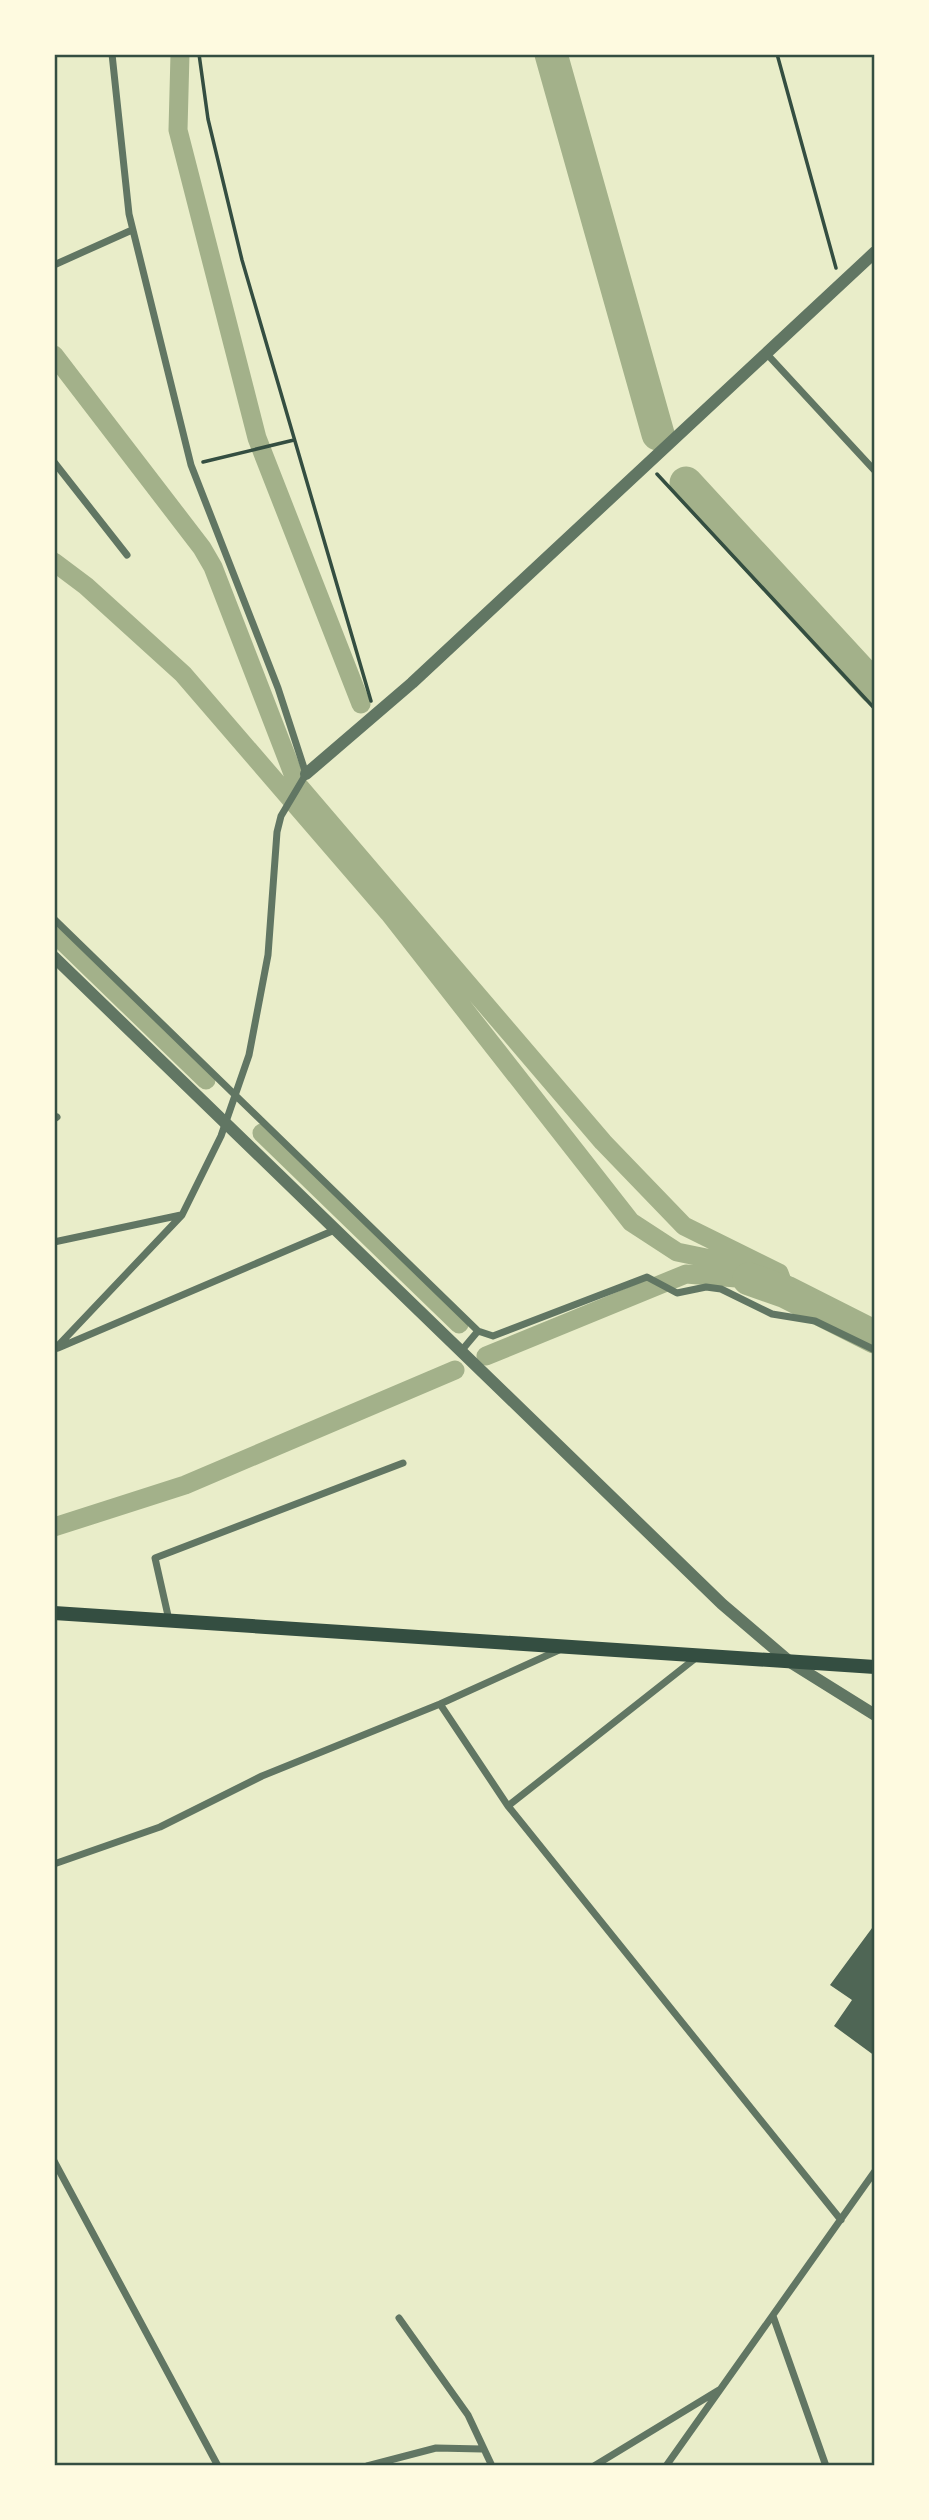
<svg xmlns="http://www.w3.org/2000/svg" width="929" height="2520" viewBox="0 0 929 2520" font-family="'Roboto Condensed',sans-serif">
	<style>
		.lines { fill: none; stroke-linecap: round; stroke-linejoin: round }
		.canal { stroke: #a3b18a; stroke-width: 19 }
		.river { stroke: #a3b18a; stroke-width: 33 }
		.building { fill: #4f6655 }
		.path { stroke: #344e41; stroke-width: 3.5 }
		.minor { stroke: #617663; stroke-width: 7 }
		.tertiary { stroke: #617663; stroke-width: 12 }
		.secondary { stroke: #344e41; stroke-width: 14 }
		.neatline { fill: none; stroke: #344e41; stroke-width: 2.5 }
	</style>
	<rect width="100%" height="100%" fill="#e9edc9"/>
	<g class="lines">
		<path class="canal" d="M 180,54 L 178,130 L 257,438 L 361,704
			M 54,355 L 202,548 L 213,567 L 297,784 L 603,1142 L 684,1226 L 779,1273
			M 54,562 L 86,586 L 183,674 L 389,913 L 631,1222 L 677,1252 L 779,1273 L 786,1292
			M 54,933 L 206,1080
			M 262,1133 L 459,1324
			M 486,1356 L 686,1274 L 749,1279
			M 54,1527 L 185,1485 L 455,1370"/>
		<path class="river" d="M 551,54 L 658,434
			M 686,483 L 875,688
			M 749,1279 L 786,1292 L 875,1337"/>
	</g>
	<path class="building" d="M 875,1924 L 875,2056 L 834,2026 L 852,2000 L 830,1985 Z"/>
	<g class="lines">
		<path class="path" d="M 199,54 L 208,119 L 242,260 L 371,701
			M 777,54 L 836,268
			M 203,462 L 294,440
			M 657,474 L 875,709"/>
		<path class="minor" d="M 54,265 L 132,230
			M 766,353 L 875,471
			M 54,462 L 127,555
			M 54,919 L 478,1331 L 462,1350
			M 54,1119 L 57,1117
			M 54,1242 L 181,1215
			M 478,1331 L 493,1336 L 647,1277 L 677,1293 L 706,1287 L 721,1289 L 772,1314 L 815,1321 L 875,1350
			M 58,1348 L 337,1229
			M 54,1350 L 182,1215 L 221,1136 L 249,1055 L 268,955 L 277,832 L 281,816 L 306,774 L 278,688 L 191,465 L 129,214 L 112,54
			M 169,1620 L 155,1558 L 403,1463
			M 440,1704 L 508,1806 L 841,2220
			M 508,1806 L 697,1657
			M 54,1864 L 160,1827 L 262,1776 L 440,1704 L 559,1650
			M 54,2161 L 218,2466
			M 773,2316 L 826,2466
			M 399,2318 L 468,2415 L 492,2466
			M 367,2466 L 436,2448 L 482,2449
			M 594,2466 L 719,2390
			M 666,2466 L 875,2171"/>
		<path class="tertiary" d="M 306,774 L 412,683 L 875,252
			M 54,957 L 722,1604 L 790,1662 L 875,1715"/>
		<path class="secondary" d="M 54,1613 L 875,1667"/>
	</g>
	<rect width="929" height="2520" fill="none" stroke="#fefae0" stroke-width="112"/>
	<rect x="56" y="56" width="817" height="2408" class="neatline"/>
</svg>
